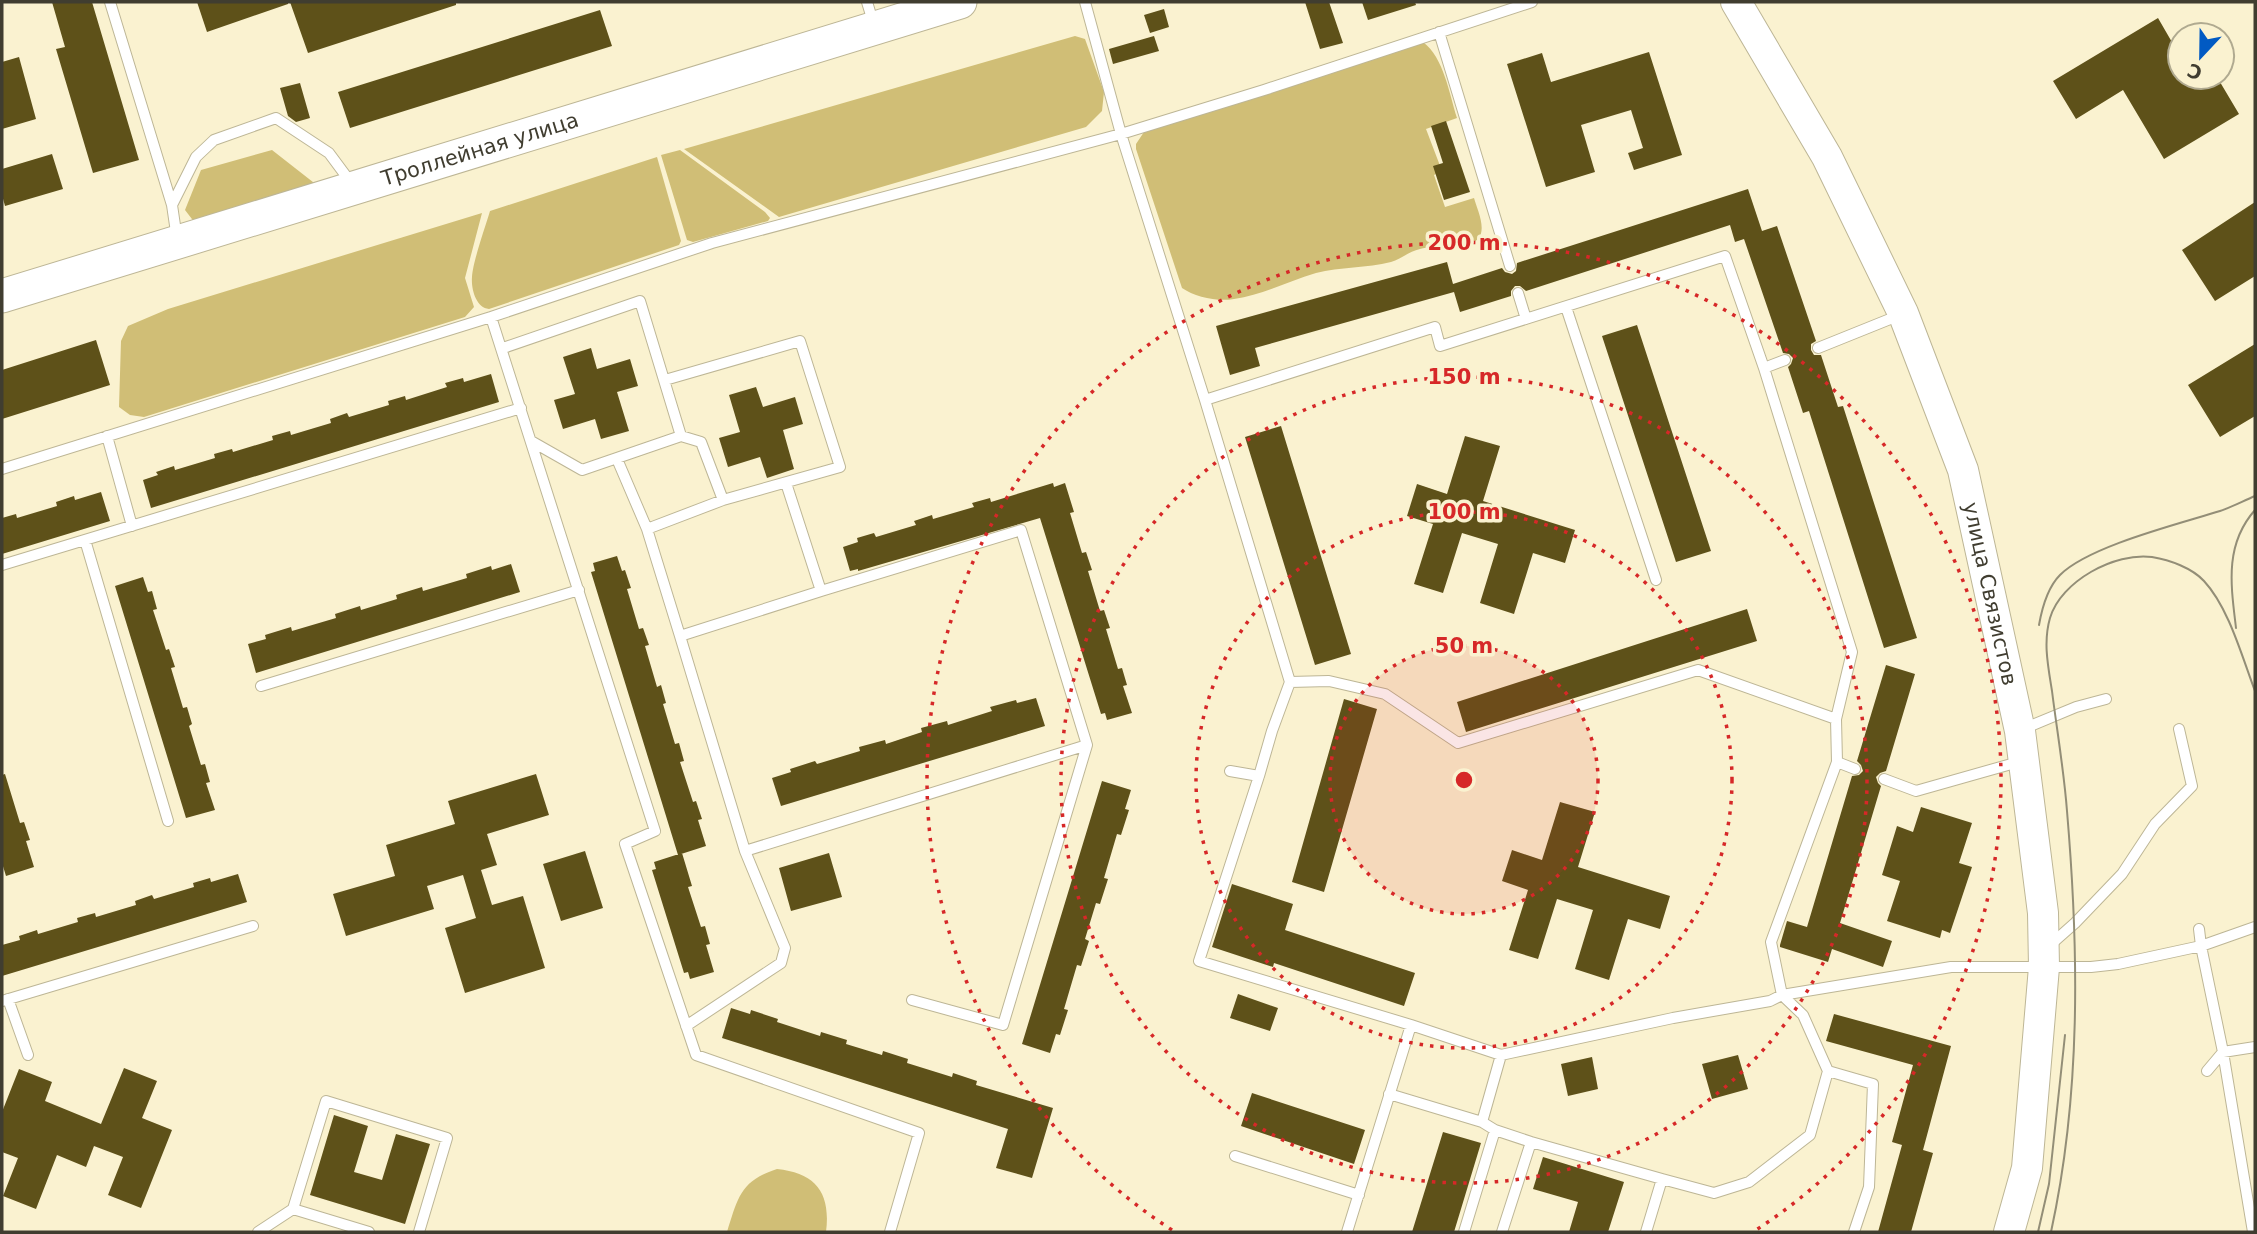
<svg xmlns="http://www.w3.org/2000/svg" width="2257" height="1234" viewBox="0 0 2257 1234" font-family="'DejaVu Sans',sans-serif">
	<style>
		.green { fill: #d0be76 }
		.building { fill: #5e5119 }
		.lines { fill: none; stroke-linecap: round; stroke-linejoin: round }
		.lane-casing { stroke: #bdb696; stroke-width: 12 }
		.secondary-casing { stroke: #bdb696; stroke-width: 32 }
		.primary-casing { stroke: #bdb696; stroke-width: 35 }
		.lane { stroke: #fff; stroke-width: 10 }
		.secondary { stroke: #fff; stroke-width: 30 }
		.primary { stroke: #fff; stroke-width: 33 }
		.tram { stroke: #938e77; stroke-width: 2 }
		.ring { fill: none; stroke: #d62828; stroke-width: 3.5; stroke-dasharray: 3.5 7 }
		.labels { text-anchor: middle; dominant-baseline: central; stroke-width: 7; stroke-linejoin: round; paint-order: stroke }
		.street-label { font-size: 21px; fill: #403d30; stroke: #faf2d0 }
		.centre { fill: #d62828; stroke: #faf2d0; stroke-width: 3.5 }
		.ring-label { font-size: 21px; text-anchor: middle; font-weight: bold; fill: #d62828; stroke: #faf2d0; stroke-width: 7; stroke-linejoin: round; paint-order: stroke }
	</style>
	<rect width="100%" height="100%" fill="#faf2d0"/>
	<path class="green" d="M 1075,36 L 1085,39 L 1104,92 L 1102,111 L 1086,127 L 779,217 L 684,149 Z
		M 1423,42 C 1444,58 1449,93 1457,118 L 1426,129 L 1442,171 L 1434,175 L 1445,207 L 1474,198 C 1477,209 1487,229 1478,239 C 1468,249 1435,245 1420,249 C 1410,251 1401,259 1391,262 C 1367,268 1340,267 1316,273 C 1288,281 1263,295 1234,299 C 1218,302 1195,297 1182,288 L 1136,149 L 1136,144 L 1144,132 Z
		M 272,150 L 318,186 L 195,223 L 185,210 L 201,170 Z
		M 680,150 L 765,212 L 770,218 L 768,221 L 693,242 L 687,240 L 661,155 Z
		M 657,157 L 681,241 L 679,245 L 489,309 C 476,308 471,289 472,277 C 473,261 485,228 490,211 Z
		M 482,213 L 465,278 L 474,307 L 465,317 L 144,417 L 130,415 L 119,407 L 121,341 L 128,326 L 168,309 Z
		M 777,1169 C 816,1173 831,1193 826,1232 L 727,1232 C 738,1198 740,1181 777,1169 Z"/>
	<path class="building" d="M 52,2 L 92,2 L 139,160 L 93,173 L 56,49 L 65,47 Z
		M 197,2 L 288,2 L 288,4 L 207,32 Z
		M 290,2 L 456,2 L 456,5 L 308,53 Z
		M 1305,2 L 1329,2 L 1343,43 L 1320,49 Z
		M 1362,2 L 1415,2 L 1416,5 L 1368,20 Z
		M 1164,9 L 1169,27 L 1150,33 L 1144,15 Z
		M 600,10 L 612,46 L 350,128 L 338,92 Z
		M 2158,18 L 2180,56 L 2180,77 L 2217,77 L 2239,114 L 2164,159 L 2123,90 L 2076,119 L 2053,81 Z
		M 1154,36 L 1159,51 L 1113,64 L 1109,49 Z
		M 1649,52 L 1682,155 L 1634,170 L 1628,153 L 1643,148 L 1631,110 L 1581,125 L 1595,172 L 1546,187 L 1507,64 L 1542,53 L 1551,82 Z
		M 19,57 L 36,119 L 2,129 L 2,62 Z
		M 300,83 L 310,118 L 296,122 L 288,116 L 280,88 Z
		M 1446,121 L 1470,192 L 1444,200 L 1433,166 L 1443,163 L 1431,126 Z
		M 52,154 L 63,189 L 5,206 L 2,195 L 2,169 Z
		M 1748,189 L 1762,231 L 1777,226 L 1816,341 L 1811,344 L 1811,350 L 1814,355 L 1821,355 L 1838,407 L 1843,406 L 1917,638 L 1884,648 L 1809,411 L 1803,413 L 1788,367 L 1791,364 L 1793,358 L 1789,354 L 1783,353 L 1744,239 L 1735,242 L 1730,225 L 1526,291 L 1520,286 L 1515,286 L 1511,291 L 1511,296 L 1460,312 L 1454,292 L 1255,348 L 1260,366 L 1230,375 L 1216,326 L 1447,262 L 1453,284 L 1502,268 L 1505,272 L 1512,274 L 1516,271 L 1517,263 Z
		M 2255,202 L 2255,276 L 2215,301 L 2182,250 Z
		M 1637,325 L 1711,551 L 1676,562 L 1602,336 Z
		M 96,340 L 110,385 L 2,419 L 2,370 Z
		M 2255,344 L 2255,416 L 2220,437 L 2188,385 Z
		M 591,348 L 597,369 L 630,359 L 638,386 L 617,392 L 629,431 L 601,439 L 595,419 L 563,429 L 554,400 L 575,394 L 563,357 Z
		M 491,374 L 499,402 L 151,508 L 143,480 L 158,475 L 156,472 L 174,466 L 175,470 L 215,458 L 214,454 L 232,449 L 233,452 L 273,440 L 272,436 L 290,431 L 291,435 L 331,423 L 330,419 L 347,413 L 349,417 L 389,405 L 388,401 L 405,396 L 406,400 L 447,387 L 445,383 L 463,378 L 464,382 Z
		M 756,387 L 763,407 L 795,397 L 803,424 L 783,430 L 794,469 L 767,478 L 760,457 L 728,467 L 719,438 L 740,432 L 729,395 Z
		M 1281,426 L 1351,654 L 1315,665 L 1245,437 Z
		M 1465,436 L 1500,446 L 1483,501 L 1575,530 L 1565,563 L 1533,553 L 1514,614 L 1480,603 L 1498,544 L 1462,533 L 1443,593 L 1414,584 L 1433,524 L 1407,516 L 1417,484 L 1447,494 Z
		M 1053,483 L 1054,487 L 1065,483 L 1074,512 L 1070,513 L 1082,553 L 1086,552 L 1092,570 L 1088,571 L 1100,611 L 1104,610 L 1110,628 L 1106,629 L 1118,669 L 1122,668 L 1127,685 L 1123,686 L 1132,713 L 1107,720 L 1105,713 L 1101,714 L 1040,518 L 858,571 L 858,569 L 850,571 L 843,547 L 858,542 L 857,538 L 874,533 L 876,537 L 916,525 L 914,521 L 932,515 L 933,519 L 974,507 L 972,503 L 990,498 L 991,502 Z
		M 101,492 L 110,521 L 2,554 L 2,518 L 16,514 L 17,518 L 57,506 L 56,502 L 74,496 L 75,500 Z
		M 617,556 L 622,571 L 625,570 L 631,588 L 627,589 L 639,629 L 643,628 L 649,645 L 645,646 L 657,687 L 661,685 L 666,703 L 663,704 L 675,744 L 679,743 L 684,761 L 680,762 L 693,802 L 696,801 L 702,819 L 698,820 L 706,846 L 678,855 L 591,572 L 595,571 L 593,563 Z
		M 511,564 L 520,592 L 256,673 L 248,644 L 266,639 L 265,635 L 291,627 L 292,631 L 336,618 L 335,614 L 360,606 L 361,610 L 397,599 L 396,595 L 422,587 L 423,591 L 467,578 L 466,574 L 491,566 L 492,570 Z
		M 143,577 L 148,592 L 152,591 L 157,609 L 153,610 L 166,650 L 169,649 L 175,667 L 171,668 L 183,708 L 187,707 L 192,724 L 189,726 L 201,765 L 205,764 L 210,782 L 206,783 L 215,810 L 186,818 L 115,586 Z
		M 1747,609 L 1757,641 L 1466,732 L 1457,702 Z
		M 1886,665 L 1915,674 L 1886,771 L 1880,773 L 1876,777 L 1878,783 L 1881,786 L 1840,923 L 1892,941 L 1883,967 L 1832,949 L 1828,962 L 1780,947 L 1780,945 L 1787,921 L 1807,927 L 1852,776 L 1859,775 L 1863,771 L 1861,765 L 1857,761 Z
		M 1036,698 L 1045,726 L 781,806 L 772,778 L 791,772 L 790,769 L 815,761 L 817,764 L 860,751 L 859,747 L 885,740 L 886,744 L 922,732 L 921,728 L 947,721 L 948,725 L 992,711 L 990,707 L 1016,700 L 1017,703 Z
		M 1344,699 L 1377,709 L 1324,892 L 1292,882 Z
		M 5,774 L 20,823 L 24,822 L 30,840 L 26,841 L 34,867 L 6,876 L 2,863 L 2,775 Z
		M 536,774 L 549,815 L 487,834 L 497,865 L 481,870 L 492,905 L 523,896 L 545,968 L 465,993 L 445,928 L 476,918 L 463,875 L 427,886 L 434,909 L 346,936 L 333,894 L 395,876 L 386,845 L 455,824 L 448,801 Z
		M 1102,781 L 1131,790 L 1125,809 L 1129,810 L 1121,835 L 1117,834 L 1104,878 L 1108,879 L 1100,904 L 1096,903 L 1085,939 L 1089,941 L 1081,966 L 1077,965 L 1064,1009 L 1068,1010 L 1060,1035 L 1056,1034 L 1050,1053 L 1022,1044 Z
		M 1560,802 L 1595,812 L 1578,867 L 1670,896 L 1660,929 L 1628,919 L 1609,980 L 1575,969 L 1593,910 L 1557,899 L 1538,959 L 1509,950 L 1528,890 L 1502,881 L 1512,850 L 1542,860 Z
		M 1921,807 L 1972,823 L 1959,863 L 1972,867 L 1950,933 L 1942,930 L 1940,938 L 1887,921 L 1900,881 L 1882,875 L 1897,826 L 1913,832 Z
		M 585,851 L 603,908 L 561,921 L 543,864 Z
		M 682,853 L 692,886 L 688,887 L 701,927 L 705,926 L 710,944 L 706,945 L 714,972 L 690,979 L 688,972 L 684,973 L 652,870 L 656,869 L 654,862 Z
		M 829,853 L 842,897 L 791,911 L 779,868 Z
		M 238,874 L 247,902 L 2,976 L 2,945 L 20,940 L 19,936 L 37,930 L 38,934 L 78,922 L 77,918 L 95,913 L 96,917 L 136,905 L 135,901 L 152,895 L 154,899 L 194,887 L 193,883 L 210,878 L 211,882 Z
		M 1232,884 L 1293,904 L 1285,930 L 1415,973 L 1404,1006 L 1274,963 L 1273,967 L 1212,947 Z
		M 1238,994 L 1278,1008 L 1270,1031 L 1230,1018 Z
		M 731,1008 L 750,1014 L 751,1010 L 778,1019 L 777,1022 L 820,1036 L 821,1032 L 847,1040 L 846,1044 L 882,1055 L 883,1051 L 908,1059 L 907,1063 L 952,1077 L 953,1073 L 977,1081 L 976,1085 L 1053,1108 L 1032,1178 L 996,1168 L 1008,1129 L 722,1038 Z
		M 1834,1014 L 1951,1046 L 1923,1150 L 1933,1153 L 1911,1232 L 1878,1232 L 1902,1145 L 1892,1142 L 1913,1065 L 1826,1041 Z
		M 1738,1055 L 1748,1089 L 1712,1099 L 1702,1064 Z
		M 1592,1057 L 1598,1089 L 1568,1096 L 1561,1064 Z
		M 124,1068 L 157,1081 L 142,1118 L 172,1130 L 141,1208 L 108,1195 L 123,1157 L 94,1146 L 86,1167 L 57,1155 L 36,1209 L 3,1196 L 18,1158 L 2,1152 L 2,1112 L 19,1069 L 52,1082 L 45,1101 L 101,1124 Z
		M 1252,1093 L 1365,1130 L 1354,1164 L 1241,1126 Z
		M 334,1115 L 368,1126 L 354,1172 L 382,1180 L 396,1134 L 430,1144 L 405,1224 L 310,1195 Z
		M 1443,1132 L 1481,1143 L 1454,1232 L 1412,1232 Z
		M 1543,1157 L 1624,1182 L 1608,1232 L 1569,1232 L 1578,1202 L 1533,1189 Z"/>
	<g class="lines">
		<g class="lane-casing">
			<path id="lane" d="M 110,2 L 172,205
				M 867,2 L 874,25
				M 1085,2 L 1121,134 L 1205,400 L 1290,682 L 1272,731 L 1259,776 L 1230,771
				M 1439,32 L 1510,266
				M 177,239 L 172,205 L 196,157 L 214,140 L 276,118 L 329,153 L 352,184
				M 1518,293 L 1526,319
				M 1566,307 L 1656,580
				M 491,317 L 655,831 L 625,844 L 696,1055 L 919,1133 L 890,1232
				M 503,348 L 640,301 L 681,436 L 582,470 L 531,441
				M 1818,348 L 1900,315
				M 1764,368 L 1785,360
				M 665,380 L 800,341 L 840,467 L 723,500 L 701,442 L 681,436
				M 1205,400 L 1435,327 L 1440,346 L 1725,256 L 1764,368 L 1852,652 L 1836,719 L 1837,762 L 1771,942 L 1782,995 L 1803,1015 L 1828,1071 L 1873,1084 L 1869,1187 L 1854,1232
				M 107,436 L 132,526
				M 617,459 L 647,529 L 680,636 L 821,591
				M 2,469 L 491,317 L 712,243 L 1121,134 L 1264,90 L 1532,2
				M 786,483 L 821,591 L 1021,530 L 1087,745 L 1003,1025 L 912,1000
				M 647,529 L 723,500
				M 85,540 L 168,821
				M 2,565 L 521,408
				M 680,636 L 745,851 L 785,948 L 781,963 L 686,1026
				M 1290,682 L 1329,681 L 1385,694 L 1458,743 L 1698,670 L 1836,719
				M 261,686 L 579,590
				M 2023,729 L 2076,707 L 2106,699
				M 1837,762 L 1855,769
				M 1259,776 L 1199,961 L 1411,1025 L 1501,1055 L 1673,1018 L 1770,1001 L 1782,995 L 1951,967 L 2091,967 L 2118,964 L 2201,946 L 2255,927
				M 1884,779 L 1916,791 L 2022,761
				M 745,851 L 1087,745
				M 2199,929 L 2201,946 L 2223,1052 L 2253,1232
				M 2049,946 L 2075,923 L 2122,874 L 2155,824 L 2192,786 L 2179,729
				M 8,999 L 28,1055
				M 2,1001 L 253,926
				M 1501,1055 L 1482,1122 L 1495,1130 L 1531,1142 L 1662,1179 L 1646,1232
				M 2207,1071 L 2223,1052 L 2255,1047
				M 1389,1094 L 1482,1122
				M 1235,1156 L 1359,1195
				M 1662,1179 L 1714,1193 L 1749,1182 L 1810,1135 L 1828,1071
				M 293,1209 L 369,1232
				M 258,1232 L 293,1209 L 326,1101 L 447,1138 L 419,1232
				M 1347,1232 L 1411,1025
				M 1464,1232 L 1495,1130
				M 1502,1232 L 1531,1142"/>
		</g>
		<g class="secondary-casing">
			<g id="secondary">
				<path id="s1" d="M 1736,2 L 1827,157 L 1903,313 L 1963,470 L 2020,731 L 2043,913 L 2044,967 L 2027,1168 L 2009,1232"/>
			</g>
		</g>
		<g class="primary-casing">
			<g id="primary">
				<path id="s2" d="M 2,296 L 960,2"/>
			</g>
		</g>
		<use href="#lane" class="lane"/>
		<use href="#secondary" class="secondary"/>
		<use href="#primary" class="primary"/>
		<path class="tram" d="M 2039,625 C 2042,608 2047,588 2060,575 C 2089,546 2179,524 2220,511 C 2232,507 2243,501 2255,496
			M 2236,628 C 2231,586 2224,545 2255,510
			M 2038,1232 L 2049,1184 L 2065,1035
			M 2051,1232 C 2081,1094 2079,952 2067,811 C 2064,771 2057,731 2052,691 C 2048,666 2043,642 2050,618 C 2061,581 2115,552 2152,557 C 2170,560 2192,568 2204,581 C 2229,608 2242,657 2255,691"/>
	</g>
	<circle cx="1464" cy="780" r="134" fill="#d62828" fill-opacity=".12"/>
	<g class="ring">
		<circle cx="1464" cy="780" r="134"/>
		<circle cx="1464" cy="780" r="268"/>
		<circle cx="1464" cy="780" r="403"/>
		<path d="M1172 1230A537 537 0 1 1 1756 1230"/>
	</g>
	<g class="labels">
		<g class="street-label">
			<text stroke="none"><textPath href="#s2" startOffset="500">Троллейная улица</textPath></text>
			<text stroke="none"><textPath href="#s1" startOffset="648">улица Связистов</textPath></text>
		</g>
	</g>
	<circle cx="1464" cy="780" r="10" class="centre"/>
	<g class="ring-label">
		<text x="1464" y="250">200 m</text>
		<text x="1464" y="384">150 m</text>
		<text x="1464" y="519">100 m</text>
		<text x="1464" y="653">50 m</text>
	</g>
	<rect width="2257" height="1234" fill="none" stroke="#403d30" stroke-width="7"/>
	<g transform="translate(2201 56) rotate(202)"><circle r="33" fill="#faf2d0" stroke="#b0aa90" stroke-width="2"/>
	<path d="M0-5L12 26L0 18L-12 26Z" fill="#015ac3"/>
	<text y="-10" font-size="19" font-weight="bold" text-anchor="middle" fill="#403d30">С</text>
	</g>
</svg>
